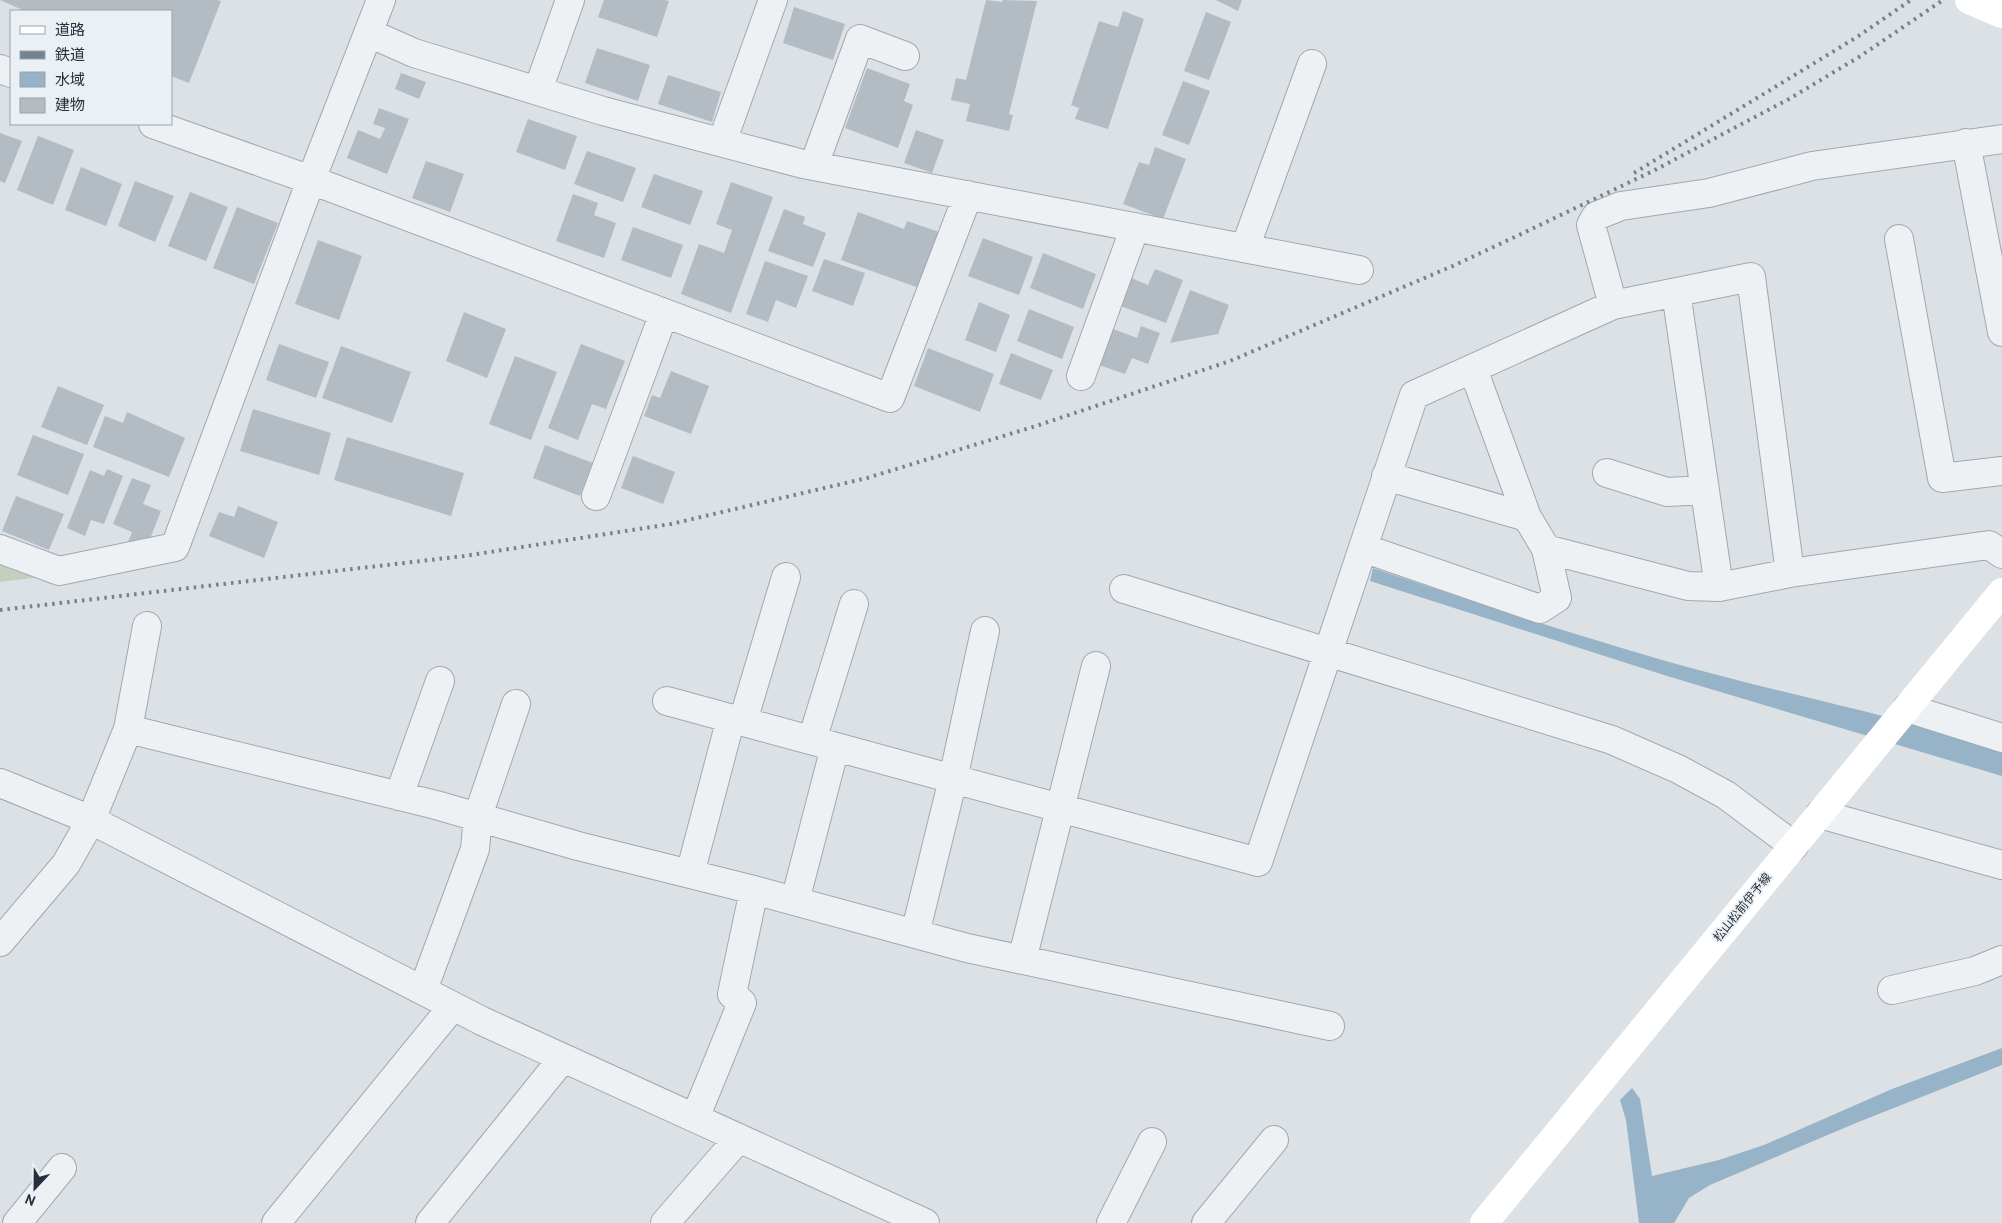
<svg xmlns="http://www.w3.org/2000/svg" width="2002" height="1223" viewBox="0 0 2002 1223" font-family="Overpass,'Noto Sans JP',sans-serif">
	<style>
		.green { fill: #c4d0bd }
		.water { fill: #96b3c7 }
		.building { fill: #b3bbc3 }
		.lines { fill: none; stroke-linecap: round; stroke-linejoin: round }
		.street-casing { stroke: #a2a8b0; stroke-width: 30 }
		.street { stroke: #eef1f4; stroke-width: 28 }
		.secondary { stroke: #fff; stroke-width: 28 }
		.rail { stroke: #75828f; stroke-width: 4; stroke-dasharray: 2.5 5; stroke-linecap: butt }
		.labels { text-anchor: middle; dominant-baseline: central; stroke-width: 4; stroke-linejoin: round; paint-order: stroke }
		.street-label { font-size: 12px; fill: #26303c; stroke: #ebf0f4 }
	</style>
	<rect width="100%" height="100%" fill="#dce1e6"/>
	<path class="green" d="M 0,558 L 50,576 L 0,582 Z"/>
	<path class="water" d="M 1373,568 C 1471,601 1569,633 1669,662 C 1779,693 1892,715 2002,749 L 2002,776 L 1667,676 L 1370,581 Z
		M 2002,1048 L 2002,1065 L 1856,1123 L 1710,1185 L 1689,1198 L 1674,1223 L 1639,1223 L 1626,1120 L 1620,1100 L 1632,1088 L 1640,1099 L 1652,1176 L 1719,1160 L 1764,1145 L 1892,1089 Z"/>
	<path class="building" d="M 0,0 L 217,0 L 221,1 L 189,83 L 171,76 L 171,11 L 25,11 Z
		M 604,0 L 665,0 L 669,1 L 657,37 L 598,17 Z
		M 986,0 L 1002,2 L 1003,0 L 1037,1 L 1009,114 L 1013,115 L 1009,131 L 966,121 L 970,104 L 951,100 L 956,78 L 966,80 Z
		M 1216,0 L 1242,0 L 1238,11 Z
		M 794,7 L 845,24 L 833,60 L 783,43 Z
		M 1123,11 L 1144,19 L 1108,129 L 1075,119 L 1079,108 L 1071,105 L 1099,21 L 1118,27 Z
		M 1206,12 L 1231,22 L 1209,80 L 1184,71 Z
		M 597,48 L 650,65 L 638,101 L 585,83 Z
		M 867,68 L 910,84 L 904,101 L 913,105 L 898,148 L 845,128 Z
		M 401,73 L 426,82 L 419,99 L 395,89 Z
		M 668,75 L 721,92 L 712,122 L 658,104 Z
		M 1183,81 L 1210,91 L 1189,145 L 1162,135 Z
		M 379,108 L 409,119 L 387,174 L 347,158 L 358,130 L 380,139 L 385,128 L 373,124 Z
		M 528,119 L 577,136 L 565,170 L 516,152 Z
		M 916,130 L 944,140 L 932,173 L 904,163 Z
		M 0,133 L 22,141 L 5,183 L 0,181 Z
		M 38,136 L 74,150 L 53,205 L 17,190 Z
		M 1155,147 L 1186,159 L 1163,219 L 1123,204 L 1139,162 L 1149,165 Z
		M 587,151 L 636,168 L 623,202 L 574,184 Z
		M 426,161 L 464,174 L 450,212 L 412,198 Z
		M 81,167 L 122,184 L 106,226 L 65,210 Z
		M 654,174 L 703,191 L 690,225 L 641,207 Z
		M 135,181 L 174,196 L 155,242 L 118,226 Z
		M 731,182 L 773,197 L 731,313 L 681,294 L 699,244 L 724,253 L 732,230 L 716,224 Z
		M 190,192 L 228,207 L 206,261 L 168,246 Z
		M 573,194 L 598,203 L 594,215 L 616,223 L 604,258 L 556,241 Z
		M 237,207 L 278,223 L 254,284 L 213,268 Z
		M 784,209 L 805,217 L 803,224 L 826,233 L 813,267 L 768,251 Z
		M 858,212 L 904,229 L 907,221 L 939,232 L 919,288 L 841,260 Z
		M 633,227 L 683,245 L 671,278 L 621,260 Z
		M 983,238 L 1033,257 L 1019,295 L 968,276 Z
		M 318,240 L 362,256 L 339,320 L 295,304 Z
		M 1043,253 L 1096,274 L 1083,309 L 1030,288 Z
		M 824,259 L 865,273 L 853,306 L 812,291 Z
		M 765,261 L 808,276 L 796,308 L 776,300 L 768,322 L 746,314 Z
		M 1155,269 L 1183,280 L 1166,323 L 1118,305 L 1129,277 L 1148,285 Z
		M 1190,290 L 1229,305 L 1218,334 L 1170,343 Z
		M 979,302 L 1010,315 L 996,352 L 965,340 Z
		M 1029,309 L 1074,327 L 1062,359 L 1017,341 Z
		M 464,312 L 506,329 L 487,378 L 446,361 Z
		M 1141,326 L 1160,333 L 1148,364 L 1132,358 L 1125,374 L 1099,365 L 1113,329 L 1137,338 Z
		M 279,344 L 329,362 L 316,398 L 266,380 Z
		M 581,344 L 625,361 L 606,409 L 592,404 L 578,440 L 548,428 Z
		M 341,346 L 411,372 L 392,423 L 322,398 Z
		M 928,348 L 994,374 L 980,412 L 914,386 Z
		M 1011,353 L 1053,370 L 1041,400 L 999,384 Z
		M 515,356 L 557,372 L 531,440 L 489,424 Z
		M 671,371 L 709,386 L 691,434 L 644,416 L 652,395 L 660,398 Z
		M 58,386 L 104,405 L 87,445 L 41,427 Z
		M 253,409 L 331,433 L 319,475 L 240,451 Z
		M 127,412 L 185,438 L 169,477 L 93,447 L 105,416 L 123,423 Z
		M 33,435 L 84,454 L 68,495 L 17,475 Z
		M 347,437 L 464,473 L 451,516 L 334,480 Z
		M 545,445 L 593,463 L 580,496 L 533,478 Z
		M 633,456 L 675,472 L 663,504 L 621,488 Z
		M 107,469 L 123,476 L 104,524 L 91,520 L 85,536 L 67,528 L 90,470 L 104,476 Z
		M 132,478 L 151,485 L 143,504 L 161,511 L 146,549 L 128,542 L 132,532 L 113,524 Z
		M 16,496 L 64,514 L 49,550 L 2,531 Z
		M 238,506 L 278,522 L 264,558 L 209,536 L 219,512 L 234,517 Z"/>
	<g class="lines">
		<g class="street-casing">
			<path id="street" d="M 369,33 L 414,53 L 603,111 L 803,164 L 1359,270
				M 0,69 L 11,73
				M 538,90 L 570,0
				M 153,124 L 311,180 L 890,398 L 968,195
				M 722,142 L 773,0
				M 1966,143 L 2002,332
				M 814,165 L 860,39 L 905,56
				M 1899,239 L 1942,478 L 2002,471
				M 1245,248 L 1312,64
				M 1676,292 L 1719,587
				M 1613,305 L 1591,225 L 1596,216 L 1621,206 L 1709,193 L 1812,166 L 2002,139
				M 1081,376 L 1135,227
				M 1607,473 L 1667,492 L 1705,490
				M 1386,476 L 1527,517
				M 596,496 L 664,313
				M 1363,548 L 1540,609 L 1557,598 L 1546,549 L 1527,517 L 1473,369
				M 0,549 L 59,571 L 175,547 L 311,180 L 381,0
				M 1546,549 L 1688,586 L 1719,587 L 1790,573 L 1989,545 L 2002,554
				M 1124,589 L 1612,740 L 1678,769 L 1726,795 L 1794,846
				M 667,701 L 1258,862 L 1414,395 L 1613,305 L 1751,277 L 1790,573
				M 1907,708 L 2002,738
				M 743,721 L 786,577
				M 128,729 L 436,805 L 578,846 L 754,890 L 967,948 L 1330,1026
				M 812,740 L 854,604
				M 0,783 L 91,820 L 482,1021 L 925,1223
				M 399,796 L 440,681
				M 1820,814 L 2002,865
				M 690,874 L 731,718
				M 795,901 L 835,747
				M 915,934 L 953,779 L 985,631
				M 0,942 L 66,864 L 91,820 L 128,729 L 147,626
				M 1022,960 L 1096,666
				M 423,990 L 475,849 L 478,816 L 516,704
				M 1892,990 L 1975,971 L 2002,960
				M 695,1118 L 742,1003 L 732,994 L 754,890
				M 17,1223 L 62,1168
				M 276,1223 L 453,1006
				M 430,1223 L 563,1058
				M 665,1223 L 739,1138
				M 1111,1223 L 1152,1142
				M 1206,1223 L 1274,1140"/>
		</g>
		<use href="#street" class="street"/>
		<path class="secondary" d="M 1969,0 L 2002,14
			M 1484,1223 L 2002,592"/>
		<path class="rail" d="M 1634,173 L 1857,37 L 1911,0
			M 0,610 L 464,556 L 671,524 L 867,478 L 1039,425 L 1230,361 L 1455,265 L 1519,235 L 1653,171 L 1789,99 L 1859,57 L 1943,0"/>
	</g>
	<g class="labels">
		<g class="street-label">
			<text transform="translate(1743 908) rotate(-51)">松山松前伊予線</text>
		</g>
	</g>
	<rect x="10" y="10" width="162" height="115" fill="#ebf0f4" stroke="#9ca3aa"/>
	<rect x="20" y="26" width="25" height="8" fill="#ffffff" stroke="#9ca3aa"/>
	<text x="55" y="35" font-size="15" fill="#26303c">道路</text>
	<rect x="20" y="51" width="25" height="8" fill="#75828f" stroke="#9ca3aa"/>
	<text x="55" y="60" font-size="15" fill="#26303c">鉄道</text>
	<rect x="20" y="72" width="25" height="15" fill="#96b3c7" stroke="#9ca3aa"/>
	<text x="55" y="85" font-size="15" fill="#26303c">水域</text>
	<rect x="20" y="98" width="25" height="15" fill="#b3bbc3" stroke="#9ca3aa"/>
	<text x="55" y="110" font-size="15" fill="#26303c">建物</text>
	<g transform="translate(35 1188) rotate(202)" stroke="#ebf0f4" stroke-width="4" paint-order="stroke">
	<path d="M0-4L9 19L0 12L-9 19Z" fill="#26303c"/>
	<text y="-8" font-size="14" font-weight="bold" text-anchor="middle" fill="#26303c">N</text>
	</g>
</svg>
